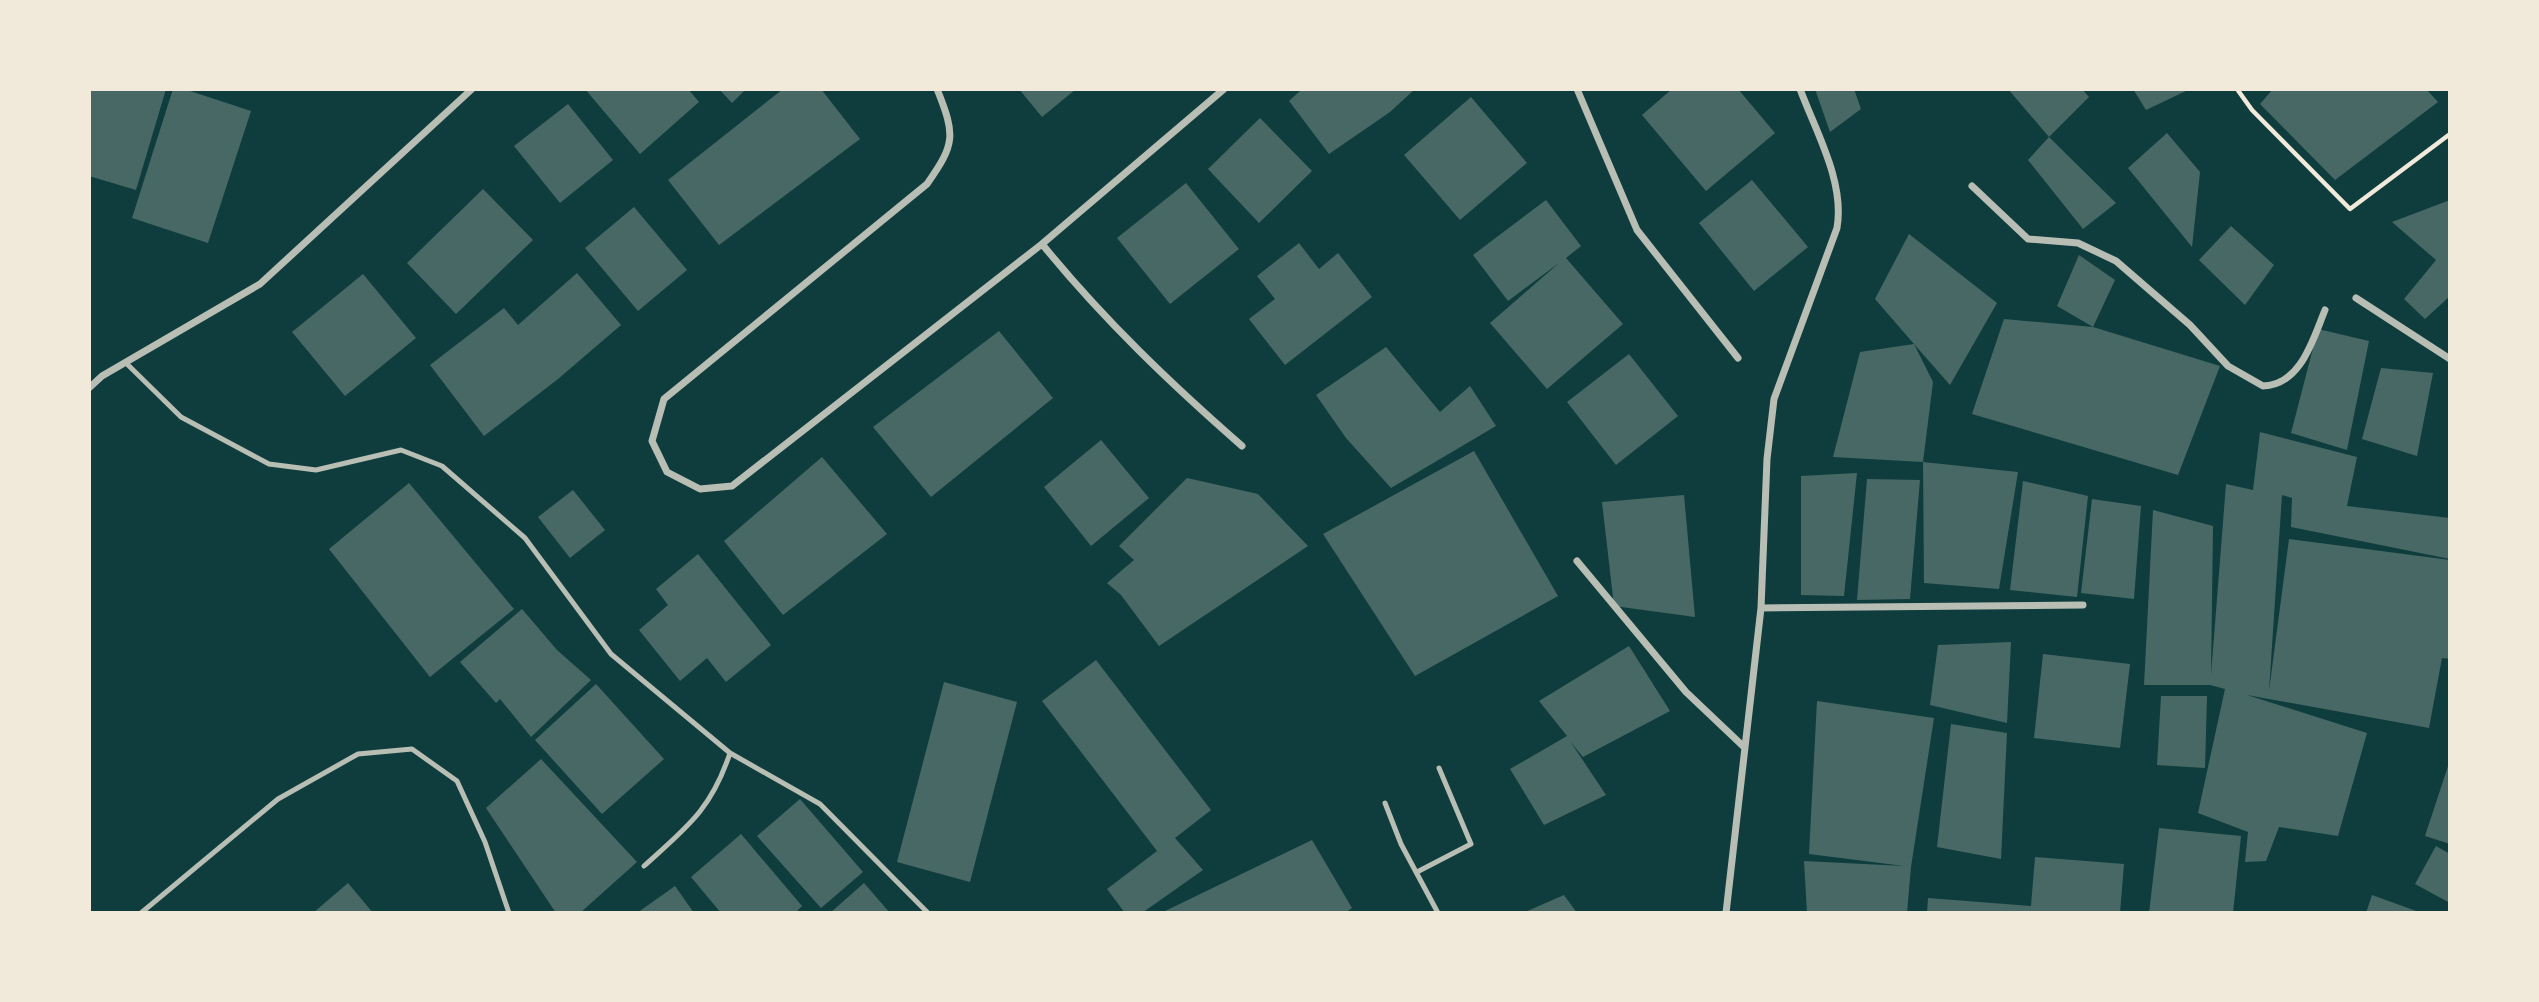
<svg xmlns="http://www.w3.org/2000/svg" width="2539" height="1002" viewBox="0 0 2539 1002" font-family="'Titillium Web',sans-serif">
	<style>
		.building { fill: #486865 }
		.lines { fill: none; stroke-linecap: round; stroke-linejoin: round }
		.path { stroke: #f1e9da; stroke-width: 4.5 }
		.service { stroke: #b8beb3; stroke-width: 5 }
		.minor { stroke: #b8beb3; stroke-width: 7 }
	</style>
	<rect width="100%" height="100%" fill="#0f3d3e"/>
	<path class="building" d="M 89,89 L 166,89 L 136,190 L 89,176 Z
		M 173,89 L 184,89 L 251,111 L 208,243 L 132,218 Z
		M 585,89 L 688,89 L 699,102 L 640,154 Z
		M 719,89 L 746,89 L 732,103 Z
		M 783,89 L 821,89 L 860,139 L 719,245 L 668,180 Z
		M 1019,89 L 1076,89 L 1042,117 Z
		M 1302,89 L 1415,89 L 1390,112 L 1329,154 L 1289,101 Z
		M 1672,89 L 1738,89 L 1775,133 L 1706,191 L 1642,115 Z
		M 1815,89 L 1854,89 L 1861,109 L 1830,132 Z
		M 2008,89 L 2082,89 L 2089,97 L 2049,137 L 2116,203 L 2083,229 L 2028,160 L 2049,137 Z
		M 2133,89 L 2190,89 L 2146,110 Z
		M 2273,89 L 2426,89 L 2438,102 L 2335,180 L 2260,104 Z
		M 1471,97 L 1527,163 L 1460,220 L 1404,155 Z
		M 568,104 L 613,160 L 560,203 L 514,146 Z
		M 1260,118 L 1312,171 L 1259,223 L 1208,169 Z
		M 2167,133 L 2200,172 L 2192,247 L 2128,168 Z
		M 1752,180 L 1808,247 L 1754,291 L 1699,223 Z
		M 1186,183 L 1239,249 L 1170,304 L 1117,238 Z
		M 483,189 L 533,240 L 456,314 L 407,263 Z
		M 1546,200 L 1581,246 L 1566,258 L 1623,324 L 1547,389 L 1490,323 L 1559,263 L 1508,301 L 1473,255 Z
		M 2450,200 L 2450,296 L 2425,319 L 2404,299 L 2436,260 L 2392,222 Z
		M 634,207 L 687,270 L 638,311 L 585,248 Z
		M 2231,226 L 2274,265 L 2245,305 L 2199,260 Z
		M 1909,234 L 1997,303 L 1950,385 L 1914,344 L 1933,382 L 1923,462 L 1833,457 L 1860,352 L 1914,344 L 1875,299 Z
		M 1299,243 L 1319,269 L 1338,253 L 1372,297 L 1285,365 L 1249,319 L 1275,299 L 1257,276 Z
		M 2079,255 L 2115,280 L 2093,327 L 2057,306 Z
		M 577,273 L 621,325 L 558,379 L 484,436 L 430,365 L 504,308 L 518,325 Z
		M 363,274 L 416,338 L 345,396 L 292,332 Z
		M 2004,319 L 2093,327 L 2220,366 L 2178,475 L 1972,414 Z
		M 2318,329 L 2369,341 L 2347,450 L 2291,433 Z
		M 999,331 L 1053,398 L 931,497 L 873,427 Z
		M 1386,347 L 1440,412 L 1470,386 L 1496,426 L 1391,488 L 1346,438 L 1316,395 Z
		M 1629,354 L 1678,416 L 1616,465 L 1567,402 Z
		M 2381,368 L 2433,373 L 2417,456 L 2362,439 Z
		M 2260,432 L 2357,457 L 2347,506 L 2450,518 L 2450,559 L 2291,527 L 2292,498 L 2282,495 L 2269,691 L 2289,539 L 2450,560 L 2450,659 L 2442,658 L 2429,728 L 2247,695 L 2367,733 L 2338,836 L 2279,827 L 2266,861 L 2245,862 L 2248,832 L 2198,813 L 2225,689 L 2210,685 L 2144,685 L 2153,510 L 2213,526 L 2211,675 L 2226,484 L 2253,490 Z
		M 1101,440 L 1149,498 L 1091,546 L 1044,487 Z
		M 1474,451 L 1558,596 L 1415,676 L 1323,534 Z
		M 822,457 L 887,534 L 783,615 L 724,541 Z
		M 1923,462 L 2018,472 L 1999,589 L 1924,583 Z
		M 1857,473 L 1844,596 L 1801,595 L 1801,476 Z
		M 1187,478 L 1258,494 L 1308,546 L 1159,646 L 1121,595 L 1107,583 L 1134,560 L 1119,546 Z
		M 1867,479 L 1920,480 L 1910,599 L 1857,600 Z
		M 2023,481 L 2088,496 L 2077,597 L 2010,590 Z
		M 409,483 L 514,609 L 430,677 L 329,549 Z
		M 573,490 L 605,530 L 570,558 L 538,517 Z
		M 1684,495 L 1695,617 L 1614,606 L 1602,502 Z
		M 2092,499 L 2141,506 L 2134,599 L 2081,593 Z
		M 698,554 L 771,645 L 726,682 L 707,658 L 680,681 L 639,630 L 668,605 L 656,589 Z
		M 522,609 L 557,650 L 591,680 L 531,737 L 500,699 L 496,703 L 460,662 Z
		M 2011,642 L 2007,723 L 1930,705 L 1938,645 Z
		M 1629,646 L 1670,711 L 1583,757 L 1570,741 L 1606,795 L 1544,825 L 1510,769 L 1567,736 L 1539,701 Z
		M 2043,654 L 2130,664 L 2120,748 L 2034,738 Z
		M 1096,660 L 1211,810 L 1175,838 L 1203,870 L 1142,913 L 1125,913 L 1107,889 L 1157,851 L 1042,701 Z
		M 944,682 L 1017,702 L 970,882 L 897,862 Z
		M 596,684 L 664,759 L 602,814 L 535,740 Z
		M 2161,696 L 2207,696 L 2205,768 L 2157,765 Z
		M 1817,701 L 1934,718 L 1911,867 L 1907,913 L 1807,913 L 1804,861 L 1904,866 L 1809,854 Z
		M 1951,724 L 2007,733 L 2001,859 L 1937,847 Z
		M 541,759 L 637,862 L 580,913 L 556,913 L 486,808 Z
		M 2449,763 L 2450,763 L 2450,844 L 2425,836 Z
		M 800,799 L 863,872 L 821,908 L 757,836 Z
		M 2159,828 L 2241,836 L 2233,913 L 2149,913 Z
		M 741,834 L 802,906 L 795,913 L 721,913 L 691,877 Z
		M 1312,840 L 1352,908 L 1345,913 L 1161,913 Z
		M 2436,846 L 2450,854 L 2450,903 L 2415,884 Z
		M 2035,857 L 2124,864 L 2120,913 L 1927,913 L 1928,898 L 2031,906 Z
		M 348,883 L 373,913 L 313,913 Z
		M 864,883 L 890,913 L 830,913 Z
		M 675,886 L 694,913 L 637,913 Z
		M 1564,895 L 1577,913 L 1523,913 Z
		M 2372,895 L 2419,912 L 2419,913 L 2366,913 Z"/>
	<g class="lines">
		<path class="path" d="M 2237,89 L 2252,110 L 2350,209 L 2450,134"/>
		<path class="service" d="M 126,363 L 181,417 L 269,464 L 316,470 L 401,450 L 442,466 L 525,538 L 611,654 L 730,753 L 820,804 L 928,913
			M 1385,803 L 1401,844 L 1438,913
			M 644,866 C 687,827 711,810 730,753
			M 1417,872 L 1471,844 L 1439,768
			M 141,913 L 278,799 L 358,754 L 412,749 L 457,781 L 485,842 L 509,913"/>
		<path class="minor" d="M 937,89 C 956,136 955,144 927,184 L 664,399 L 652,441 L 667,472 L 700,489 L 732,486 L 1042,244 L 1224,89
			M 1577,89 L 1637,230 L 1738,358
			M 1972,186 L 2028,239 L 2078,243 L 2116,261 L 2190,325 L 2228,366 L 2263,386 C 2301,385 2313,339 2325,310
			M 1042,244 C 1103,319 1170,383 1242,446
			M 2356,298 L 2450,359
			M 89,388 L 102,376 L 260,284 L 472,89
			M 1577,561 L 1686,692 L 1744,747
			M 1761,608 L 2083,605
			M 1726,913 L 1761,608 L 1767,459 L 1774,399 L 1837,228 C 1845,182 1816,132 1800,89"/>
	</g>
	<rect width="2539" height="1002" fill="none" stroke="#f1e9da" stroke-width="182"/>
</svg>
